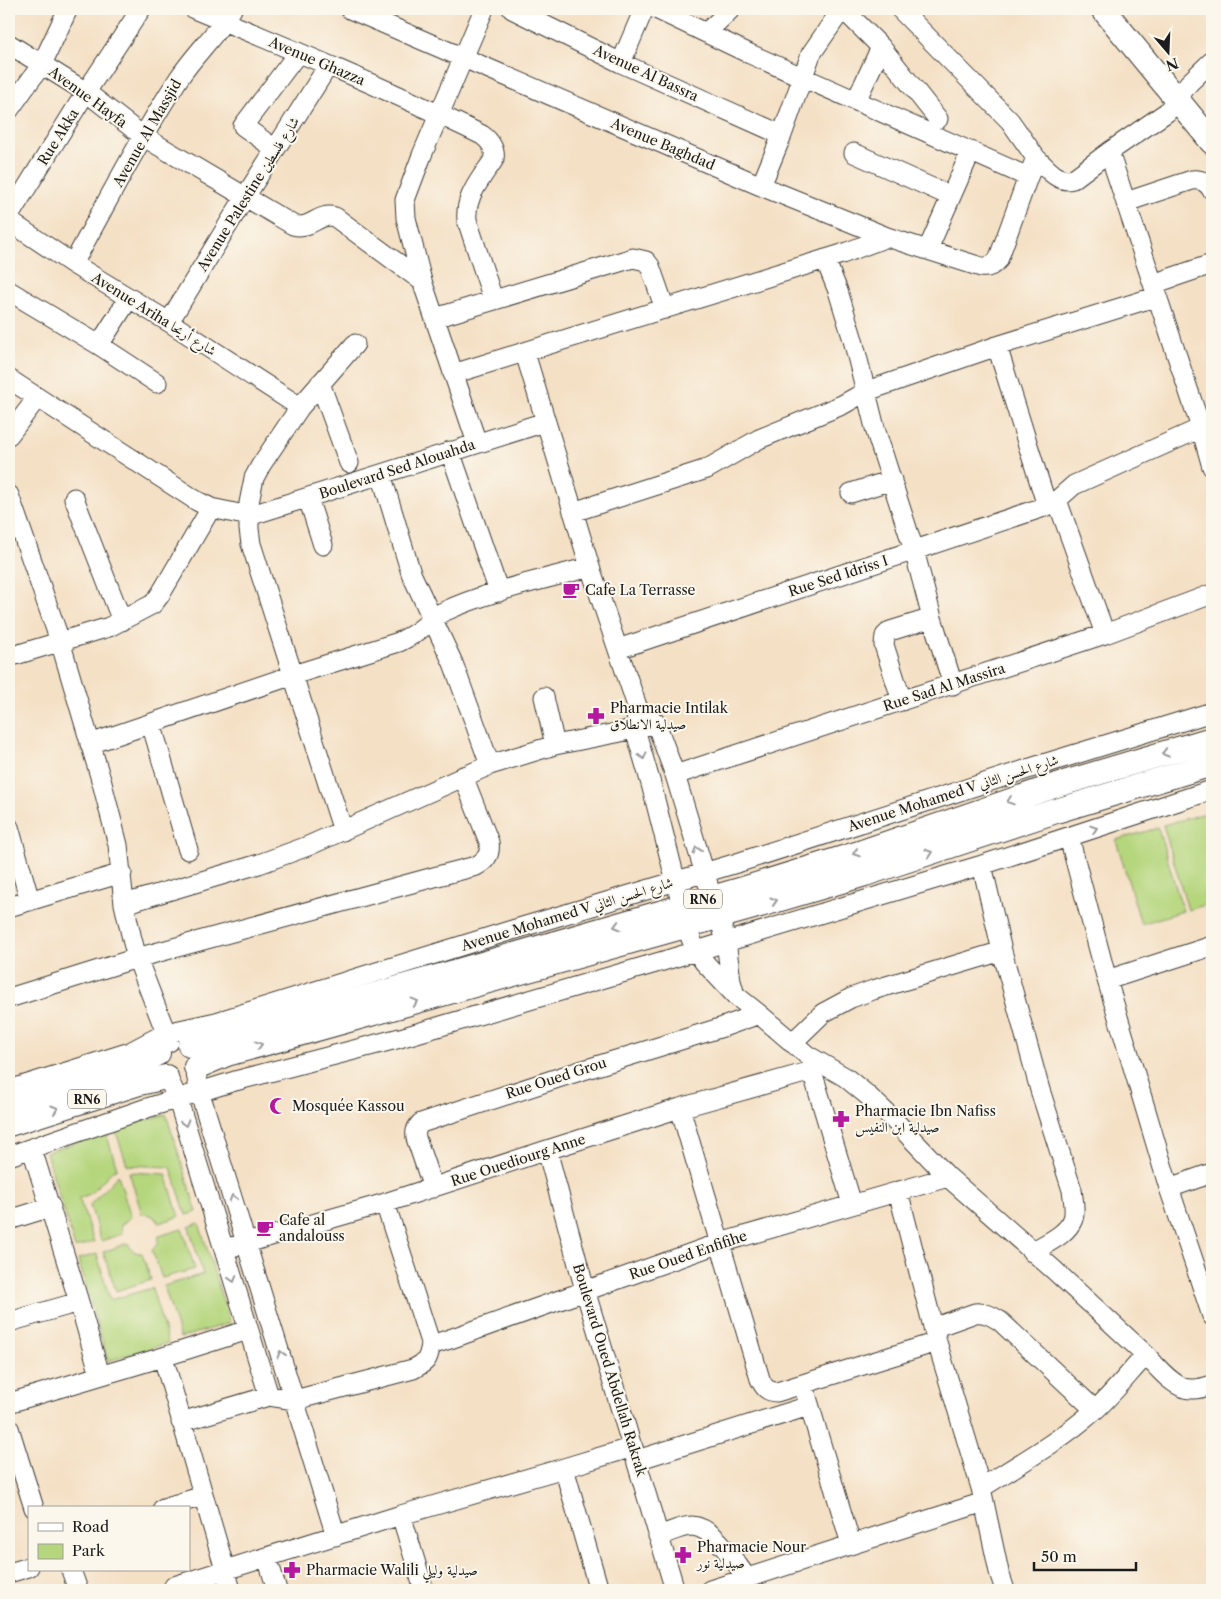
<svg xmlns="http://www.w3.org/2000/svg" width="1221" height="1599" viewBox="0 0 1221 1599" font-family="'Libre Caslon Text',Amiri,serif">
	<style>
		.green { fill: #b5d67d; stroke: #68794c }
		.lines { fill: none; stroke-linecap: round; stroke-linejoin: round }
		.minor-casing { stroke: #3c3935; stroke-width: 21 }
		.major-casing { stroke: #3c3935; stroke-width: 26 }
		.minor { stroke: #fff; stroke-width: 19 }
		.major { stroke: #fff; stroke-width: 24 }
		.oneway { stroke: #999 }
		.labels { text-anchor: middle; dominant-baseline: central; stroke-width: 4; stroke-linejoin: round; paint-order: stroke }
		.shield { fill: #fbf7ec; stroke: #5f5e5a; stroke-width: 1 }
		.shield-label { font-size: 12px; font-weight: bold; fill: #1c1c1c }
		.street-label { font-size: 14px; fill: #1c1c1c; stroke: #fbf7ec }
		.poi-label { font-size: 14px; fill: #1c1c1c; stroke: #fbf7ec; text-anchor: start }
	</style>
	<rect width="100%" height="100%" fill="#fbf7ec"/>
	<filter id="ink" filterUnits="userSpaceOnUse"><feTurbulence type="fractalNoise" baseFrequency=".02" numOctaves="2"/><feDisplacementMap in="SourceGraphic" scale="10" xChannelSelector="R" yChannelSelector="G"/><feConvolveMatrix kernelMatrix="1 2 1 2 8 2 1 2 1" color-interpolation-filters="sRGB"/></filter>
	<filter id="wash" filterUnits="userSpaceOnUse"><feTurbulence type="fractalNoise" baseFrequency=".0096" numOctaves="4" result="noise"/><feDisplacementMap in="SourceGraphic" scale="20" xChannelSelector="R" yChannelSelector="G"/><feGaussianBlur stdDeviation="1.12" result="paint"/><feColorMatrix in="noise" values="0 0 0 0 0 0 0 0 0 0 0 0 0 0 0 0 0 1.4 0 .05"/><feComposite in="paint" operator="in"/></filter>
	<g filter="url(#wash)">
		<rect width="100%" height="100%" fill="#f4e0c5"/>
		<path class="green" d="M 1206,813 L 1212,834 L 1212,903 L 1188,910 L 1163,825 Z
			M 1158,828 L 1183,911 L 1141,924 L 1116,840 Z
			M 166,1114 L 197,1212 L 186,1215 L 171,1167 L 127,1165 L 115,1129 Z
			M 106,1133 L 117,1168 L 113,1170 L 90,1194 L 79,1198 L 94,1242 L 75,1248 L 46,1152 Z
			M 129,1172 L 166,1174 L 179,1217 L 159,1223 C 157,1217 148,1213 142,1214 Z
			M 118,1175 L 131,1217 L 121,1225 L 122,1234 L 101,1241 L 90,1205 Z
			M 199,1223 L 230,1323 L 180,1338 L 164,1286 L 203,1274 L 189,1227 Z
			M 182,1229 L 195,1269 L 162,1278 L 152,1250 L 158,1243 L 159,1236 Z
			M 128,1243 C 131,1250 134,1253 142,1253 L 151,1280 L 116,1291 L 103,1252 Z
			M 97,1254 L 110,1300 L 152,1288 L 168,1343 L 108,1361 L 78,1259 Z"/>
	</g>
	<g filter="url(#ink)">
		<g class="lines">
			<g class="minor-casing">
				<path id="minor" d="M 194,9 C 291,49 388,89 482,135 C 489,140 496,149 494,159 C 492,163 488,168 485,172 C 475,187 465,201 467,220 L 493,299
					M 350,9 L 761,186 L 887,237 L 981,267 C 988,268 994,265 998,260 L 1028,177 L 1036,158 L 1010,121 L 900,9
					M 512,9 L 621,63 L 782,135
					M 656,9 L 750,54 L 1028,177
					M 843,9 L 881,47 L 938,119
					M 706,33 L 731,9
					M 9,44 L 86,92 L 144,137 L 293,225 C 312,230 318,212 335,217 L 422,281
					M 621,63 L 644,9
					M 856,101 L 881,47
					M 9,110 L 42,64 L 68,9
					M 275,149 L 243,126 L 298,53
					M 1109,152 L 1201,428 L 1212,467
					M 854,153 L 950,196
					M 1036,158 C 1046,167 1058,184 1073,179 L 1109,152 L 1167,112 L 1189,83 L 1212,61
					M 761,186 L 782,135 L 811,54 L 842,9
					M 1126,202 L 1192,180 C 1201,179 1207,182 1212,190
					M 9,216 L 86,92 L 141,9
					M 9,221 L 73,264 L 169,322 L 300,407
					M 928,249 L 971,151
					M 825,259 L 838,291 L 853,340 L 876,432 L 914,550 L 932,618 L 953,685
					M 73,264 C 107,202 140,138 179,78 C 195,54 217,34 232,9
					M 1153,284 L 1212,264
					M 9,291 L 99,345 L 157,383
					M 435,318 L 633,258 L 646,261 L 650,266 L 665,309
					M 169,322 L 245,197 L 328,66
					M 99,345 L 129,298
					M 997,346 L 1047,506
					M 525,353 L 590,567 L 638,709 L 635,729 L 651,784 L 682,906
					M 453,374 L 842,254 L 887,237
					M 9,379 L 197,501 L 211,508
					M 320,383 L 349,463
					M 9,435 L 37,398
					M 477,443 L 422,281 L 406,218 L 405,200 L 422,155 L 484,9
					M 450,451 L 499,592
					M 381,474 L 411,573 L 453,663 L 490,765
					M 851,493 L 892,480
					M 9,495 L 60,641 L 102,783 L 118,845 L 124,904 L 132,939 L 137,958 L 166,1033 L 169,1042
					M 74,498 L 122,621
					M 308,498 L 323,545
					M 1057,500 L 1105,634
					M 573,512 L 707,469 L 759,439 L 842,405 L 867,391 L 997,346 L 1158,296
					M 618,649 L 1047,506 L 1057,500 L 1074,485 L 1201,428 L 1212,425
					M 9,657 L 109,627 L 153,604 L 160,595 L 211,508 L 249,516 L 545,422
					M 544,697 L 555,745
					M 902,701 L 884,645 L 885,636 L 890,631 L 932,618
					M 647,716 L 656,723 L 675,775 L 708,884
					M 151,723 L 188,850
					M 90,744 L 293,675 L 399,642 C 407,638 415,634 422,628 C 429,622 434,616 443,612 C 488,591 542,580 590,567
					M 675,775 L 1105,634 L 1212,594
					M 9,827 L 30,901
					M 343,831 L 251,544 L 249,529 L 249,503 L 254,478 L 261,465 L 300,407 L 355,344
					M 1069,837 L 1107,980 L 1169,1188 L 1212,1316
					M 982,865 L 1002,951 L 1040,1090 L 1072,1190 C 1073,1199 1076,1210 1073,1219 C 1067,1235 1046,1243 1032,1252
					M 124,904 L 259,864 L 308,846 L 490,765 L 555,745 L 616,733 L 656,723
					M 9,907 L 122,873
					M 719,917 L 726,941 L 731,981 L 735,995
					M 686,926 L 696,951 L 704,962 L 735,995 L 759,1014 L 807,1055 L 845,1077 L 866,1094 L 892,1118 L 948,1177 L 1054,1270 L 1146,1355 C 1157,1367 1176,1391 1193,1389 C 1199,1389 1206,1387 1212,1385
					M 1107,980 L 1212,946
					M 9,998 L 137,958 L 434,877 L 476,866 C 486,861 491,854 489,842 L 463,776
					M 792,1043 L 823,1013 L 851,998 L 873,990 L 1002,951
					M 816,1061 L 812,1071 L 852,1204
					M 195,1069 L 200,1093 L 336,1536
					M 168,1078 L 178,1100 L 269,1396
					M 9,1090 L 130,1052 L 166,1033 L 216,1022 L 512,930 L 737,863 L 1040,765 L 1212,712
					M 680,1108 L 760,1379 C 764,1388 768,1392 777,1392 L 937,1342
					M 32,1149 L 79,1302 L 100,1375
					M 547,1150 L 585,1290 L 675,1590
					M 9,1156 L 147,1108 L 235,1081 L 400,1038 L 663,961 L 982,865 L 1212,790
					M 433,1188 L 416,1138 C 415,1131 416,1128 421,1123 L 564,1076 L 723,1027 L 759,1014
					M 1169,1188 L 1212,1173
					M 898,1191 L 937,1342 L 981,1488 L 999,1572 L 1005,1590
					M 9,1220 L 51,1207
					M 224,1249 L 247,1243 L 385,1203 L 547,1150 L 680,1108 L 812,1071
					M 9,1322 L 79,1302
					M 933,1328 L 975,1313 C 985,1312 992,1316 1000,1321 L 1095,1410
					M 431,1345 L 450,1339 L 720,1243 L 948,1177
					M 163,1357 L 231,1590
					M 806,1394 L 851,1544
					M 9,1403 L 163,1357 L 248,1330
					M 181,1422 L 269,1396 L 295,1400 L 413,1369 C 427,1362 428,1360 431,1345 L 385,1203
					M 9,1428 L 34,1508
					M 637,1460 L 809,1406
					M 564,1468 L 599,1590
					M 981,1488 C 1019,1464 1060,1441 1094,1411 C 1113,1394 1129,1373 1146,1355
					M 163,1508 L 203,1496
					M 401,1515 L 424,1590
					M 658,1536 C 669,1533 681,1526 692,1526 C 714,1527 735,1562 747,1578
					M 267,1557 L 277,1590
					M 71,1570 L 78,1590
					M 9,1573 L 29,1567
					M 174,1586 L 401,1515 L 564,1468 L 633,1447
					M 710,1590 L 984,1502"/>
			</g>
			<g class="major-casing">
				<path id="major" d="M 1103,9 L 1212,142
					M 190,1045 L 222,1039 L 743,889 L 856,854 L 1054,786 L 1212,739
					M 196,1067 L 227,1054 L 750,908 L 865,874 L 1056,811 L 1212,764
					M 9,1103 L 134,1065 L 158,1053
					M 9,1124 L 139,1083 L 166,1077"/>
			</g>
			<use href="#minor" class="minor"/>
			<use href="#major" class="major"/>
		</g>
		<defs><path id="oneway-chevron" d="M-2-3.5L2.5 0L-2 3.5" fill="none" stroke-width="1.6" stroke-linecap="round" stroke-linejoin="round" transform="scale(1.25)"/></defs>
		<g class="oneway">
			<use href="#oneway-chevron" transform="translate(1165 753) rotate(164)"/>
			<use href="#oneway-chevron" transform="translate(643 756) rotate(73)"/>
			<use href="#oneway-chevron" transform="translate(1010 801) rotate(161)"/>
			<use href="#oneway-chevron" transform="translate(1094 829) rotate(-18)"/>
			<use href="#oneway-chevron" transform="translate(697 850) rotate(-107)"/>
			<use href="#oneway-chevron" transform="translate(856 853) rotate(162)"/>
			<use href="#oneway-chevron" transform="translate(929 853) rotate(-18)"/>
			<use href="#oneway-chevron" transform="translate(774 901) rotate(-17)"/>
			<use href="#oneway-chevron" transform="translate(617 926) rotate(164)"/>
			<use href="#oneway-chevron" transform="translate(415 1002) rotate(-15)"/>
			<use href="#oneway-chevron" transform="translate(259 1045) rotate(-15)"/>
			<use href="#oneway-chevron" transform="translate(55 1109) rotate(-17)"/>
			<use href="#oneway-chevron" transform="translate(185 1123) rotate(73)"/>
			<use href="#oneway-chevron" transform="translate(233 1198) rotate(-107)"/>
			<use href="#oneway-chevron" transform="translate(233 1279) rotate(73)"/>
			<use href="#oneway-chevron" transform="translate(281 1354) rotate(-107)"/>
		</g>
	</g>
	<defs>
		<g id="cafe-bare" transform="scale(1.35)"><path d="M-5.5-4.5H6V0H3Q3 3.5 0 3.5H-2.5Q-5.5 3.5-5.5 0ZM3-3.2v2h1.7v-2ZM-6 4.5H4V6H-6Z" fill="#b5179e" stroke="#fbf7ec" stroke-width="2.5" paint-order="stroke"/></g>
		<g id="pharmacy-bare" transform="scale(1.35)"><path d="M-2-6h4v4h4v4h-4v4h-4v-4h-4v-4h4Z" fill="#b5179e" stroke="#fbf7ec" stroke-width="2.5" paint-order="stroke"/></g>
		<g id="mosque-bare" transform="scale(1.35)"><path d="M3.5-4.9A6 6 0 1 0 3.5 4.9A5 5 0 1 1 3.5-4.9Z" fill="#b5179e" stroke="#fbf7ec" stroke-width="2.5" paint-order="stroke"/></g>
	</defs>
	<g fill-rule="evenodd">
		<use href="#cafe-bare" x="571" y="590"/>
		<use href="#pharmacy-bare" x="596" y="716"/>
		<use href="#mosque-bare" x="278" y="1106"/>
		<use href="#pharmacy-bare" x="841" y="1119"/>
		<use href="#cafe-bare" x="265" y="1228"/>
		<use href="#pharmacy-bare" x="683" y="1555"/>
		<use href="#pharmacy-bare" x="292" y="1570"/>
	</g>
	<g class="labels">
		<g class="shield">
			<rect x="684" y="889.5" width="38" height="19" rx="4"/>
			<rect x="68" y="1089.5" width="38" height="19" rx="4"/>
		</g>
		<g class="shield-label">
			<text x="703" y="899">RN6</text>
			<text x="87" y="1099">RN6</text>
		</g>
		<g class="street-label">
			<text transform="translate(317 61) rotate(23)">Avenue Ghazza</text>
			<text transform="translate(646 73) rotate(25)">Avenue Al Bassra</text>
			<text transform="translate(88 97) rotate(36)">Avenue Hayfa</text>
			<text transform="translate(147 133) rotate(-60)">Avenue Al Massjid</text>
			<text transform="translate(58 137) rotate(-58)">Rue Akka</text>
			<text transform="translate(663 144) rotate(23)">Avenue Baghdad</text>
			<text transform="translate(248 194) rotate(-58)">Avenue Palestine شارع فلسطين</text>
			<text transform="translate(154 314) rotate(32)">Avenue Ariha شارع أريحا</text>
			<text transform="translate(397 469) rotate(-18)">Boulevard Sed Alouahda</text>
			<text transform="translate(838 576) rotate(-18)">Rue Sed Idriss I</text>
			<text transform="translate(944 687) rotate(-18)">Rue Sad Al Massira</text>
			<text transform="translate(953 793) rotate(-18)">Avenue Mohamed V شارع الحسن الثاني</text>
			<text transform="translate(567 914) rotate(-17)">Avenue Mohamed V شارع الحسن الثاني</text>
			<text transform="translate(556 1078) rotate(-18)">Rue Oued Grou</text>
			<text transform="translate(518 1160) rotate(-18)">Rue Ouediourg Anne</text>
			<text transform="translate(688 1255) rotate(-19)">Rue Oued Enfifihe</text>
			<text transform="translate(610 1370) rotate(73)">Boulevard Oued Abdellah Rakrak</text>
		</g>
		<g class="poi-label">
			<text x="585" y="590">Cafe La Terrasse</text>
			<text x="610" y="708">Pharmacie Intilak<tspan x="610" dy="16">صيدلية الانطلاق</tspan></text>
			<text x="292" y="1106">Mosquée Kassou</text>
			<text x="855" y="1111">Pharmacie Ibn Nafiss<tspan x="855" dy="16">صيدلية ابن النفيس</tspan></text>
			<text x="279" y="1220">Cafe al<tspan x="279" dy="16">andalouss</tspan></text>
			<text x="697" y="1547">Pharmacie Nour<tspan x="697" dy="16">صيدلية نور</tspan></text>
			<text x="306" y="1570">Pharmacie Walili صيدلية وليلي</text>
		</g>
	</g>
	<rect width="1221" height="1599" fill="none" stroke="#fbf7ec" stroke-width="30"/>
	<rect x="28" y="1506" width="162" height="65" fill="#fbf7ec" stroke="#a29f99"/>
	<rect x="38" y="1523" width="25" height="8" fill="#ffffff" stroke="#a29f99"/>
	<text x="72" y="1532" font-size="15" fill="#1c1c1c">Road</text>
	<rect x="38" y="1544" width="25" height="15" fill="#b5d67d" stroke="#a29f99"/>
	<text x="72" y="1556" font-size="15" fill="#1c1c1c">Park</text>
	<g transform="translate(1168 52) rotate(161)" stroke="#fbf7ec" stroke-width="4" paint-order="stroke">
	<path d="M0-4L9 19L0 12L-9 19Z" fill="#1c1c1c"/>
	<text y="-8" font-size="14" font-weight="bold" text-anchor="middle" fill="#1c1c1c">N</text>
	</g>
	<path d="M1034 1562v8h102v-8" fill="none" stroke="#1c1c1c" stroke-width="2.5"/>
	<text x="1041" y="1562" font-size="15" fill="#1c1c1c" stroke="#fbf7ec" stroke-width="4" paint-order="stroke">50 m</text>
</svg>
